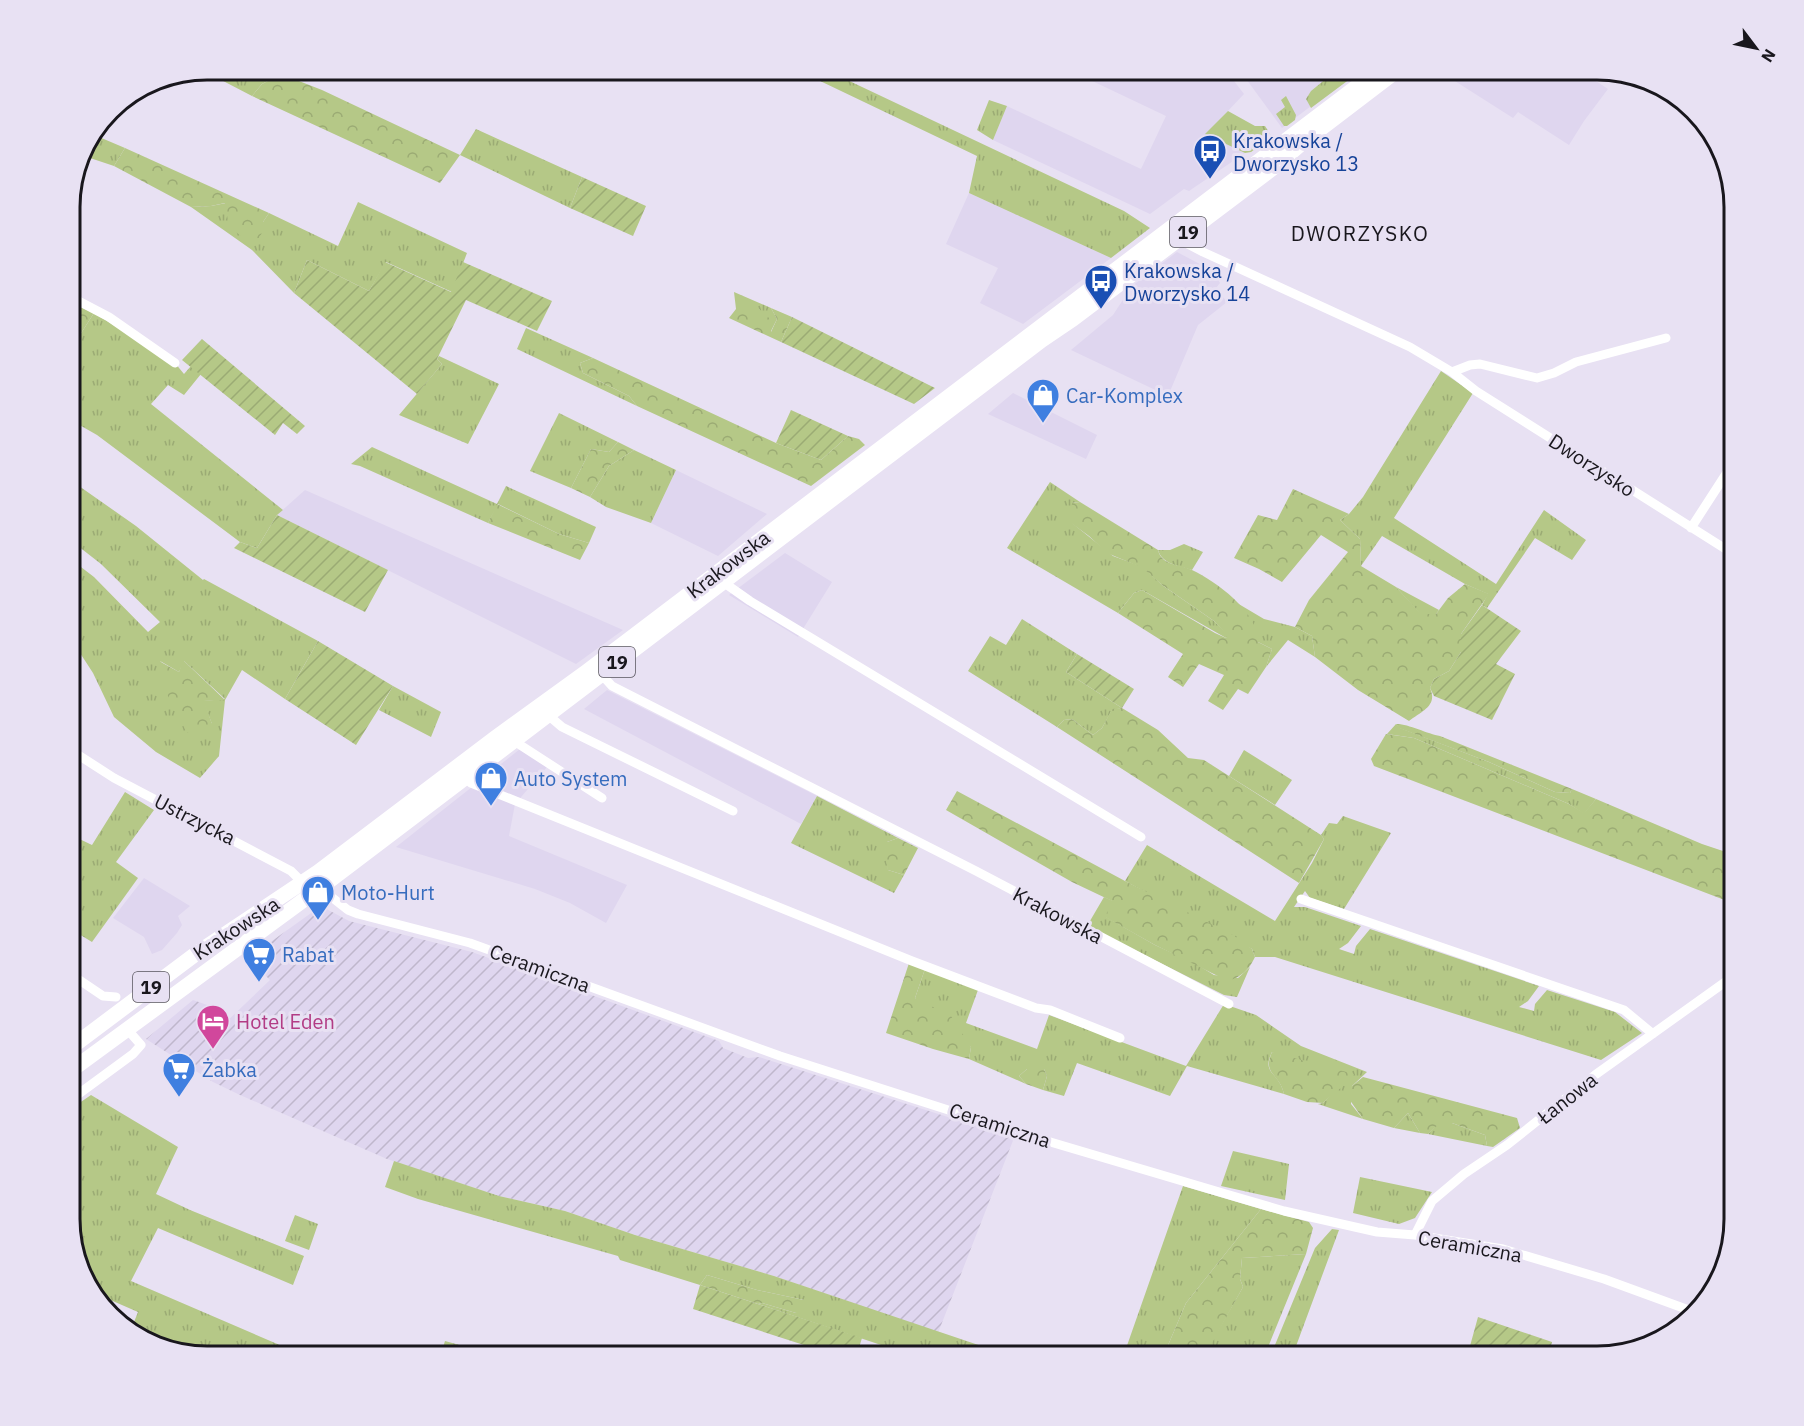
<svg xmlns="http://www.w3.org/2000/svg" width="1804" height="1426" viewBox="0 0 1804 1426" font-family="'IBM Plex Sans',sans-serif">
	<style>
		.built { fill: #dfd6ef }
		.industrial { fill: url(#industrial-furrows) }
		.grass { fill: url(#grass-tufts); fill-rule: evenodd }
		.forest { fill: url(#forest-crowns) }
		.garden { fill: url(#garden-furrows) }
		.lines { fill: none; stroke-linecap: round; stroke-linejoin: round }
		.street { stroke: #fff; stroke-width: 9 }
		.primary { stroke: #fff; stroke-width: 15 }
		.labels { text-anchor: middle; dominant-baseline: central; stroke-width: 6; stroke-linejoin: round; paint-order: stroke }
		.shield { fill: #e8e1f3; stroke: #57545d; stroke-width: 1.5 }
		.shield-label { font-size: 18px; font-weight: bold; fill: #19171d }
		.transit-label { font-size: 20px; fill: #164399; stroke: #e8e1f3; text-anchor: start }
		.shop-label { font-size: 20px; fill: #366cbe; stroke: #e8e1f3; text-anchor: start }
		.street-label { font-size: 20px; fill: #19171d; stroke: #e8e1f3 }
		.hotel-label { font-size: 20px; fill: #b23c85; stroke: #e8e1f3; text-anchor: start }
		.neighbourhood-label { font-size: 21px; letter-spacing: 1.5px; fill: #19171d; stroke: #e8e1f3 }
		.rim { fill: none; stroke: #19171d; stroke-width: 3 }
	</style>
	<defs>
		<pattern id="industrial-furrows" width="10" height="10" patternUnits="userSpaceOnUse" patternTransform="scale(1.5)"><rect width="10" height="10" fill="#dfd6ef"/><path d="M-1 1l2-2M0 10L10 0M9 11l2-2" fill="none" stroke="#bfb7cc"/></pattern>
		<pattern id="grass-tufts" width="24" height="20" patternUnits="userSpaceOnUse" patternTransform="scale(1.5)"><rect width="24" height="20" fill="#b5c887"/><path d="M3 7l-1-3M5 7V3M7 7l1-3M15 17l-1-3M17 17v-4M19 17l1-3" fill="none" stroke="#9bab74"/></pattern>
		<pattern id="forest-crowns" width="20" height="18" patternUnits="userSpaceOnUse" patternTransform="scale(1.5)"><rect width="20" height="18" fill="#b5c887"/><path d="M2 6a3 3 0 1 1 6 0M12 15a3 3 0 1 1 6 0" fill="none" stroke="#9bab74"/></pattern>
		<pattern id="garden-furrows" width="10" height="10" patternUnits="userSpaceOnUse" patternTransform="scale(1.5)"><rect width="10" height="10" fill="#b5c887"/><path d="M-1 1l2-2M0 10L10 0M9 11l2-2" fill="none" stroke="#9bab74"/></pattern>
	</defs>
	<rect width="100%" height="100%" fill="#e8e1f3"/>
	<path class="built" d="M 1067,69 L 1360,69 L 1282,128 L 1241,72 L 1231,77 L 1244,94 L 1206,134 L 1245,153 L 1189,191 L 1184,189 L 1150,214 L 993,140 L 1007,106 L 1141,169 L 1166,116 Z
		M 1436,69 L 1587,69 L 1584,73 L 1608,89 L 1584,121 L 1569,145 L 1518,112 L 1513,118 Z
		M 969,193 L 1111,258 L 1023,324 L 980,303 L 998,268 L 946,244 Z
		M 1177,252 L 1213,271 L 1220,283 L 1216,288 L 1227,302 L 1198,325 L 1168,396 L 1071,350 L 1113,315 L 1132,286 Z
		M 1013,393 L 1097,435 L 1086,459 L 988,414 Z
		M 676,470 L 767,514 L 718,556 L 651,523 Z
		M 305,490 L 500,576 L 623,630 L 576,664 L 277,515 Z
		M 785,553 L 832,582 L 798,637 L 729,595 Z
		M 607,690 L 817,796 L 801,824 L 584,709 Z
		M 520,749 L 547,767 L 515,804 L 509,836 L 627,885 L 606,923 L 570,903 L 535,889 L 396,847 Z
		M 144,878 L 190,906 L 178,916 L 182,925 L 177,933 L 162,950 L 152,954 L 144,937 L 113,918 Z"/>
	<path class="industrial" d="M 321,906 L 349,921 L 472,952 L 719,1041 L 723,1048 L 748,1058 L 759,1057 L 1014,1138 L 938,1333 L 774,1276 L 635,1235 L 565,1211 L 499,1196 L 387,1159 L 240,1095 L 213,1082 L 146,1039 L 193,1000 L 210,1006 L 223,1025 L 270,980 L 248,958 Z"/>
	<path class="grass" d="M 206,69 L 284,69 L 281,74 L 262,84 L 252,96 L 202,70 Z
		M 795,69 L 824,69 L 1124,211 L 1150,228 L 1111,258 L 969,193 L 977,156 Z
		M 1338,69 L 1362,70 L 1311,108 L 1306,99 L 1311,91 Z
		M 1286,96 L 1296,115 L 1295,120 L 1287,126 L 1284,126 L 1276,114 L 1285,107 L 1281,100 Z
		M 989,100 L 1007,106 L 993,140 L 977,130 Z
		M 1228,111 L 1255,126 L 1265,126 L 1272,137 L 1251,152 L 1245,153 L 1205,134 Z
		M 476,129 L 582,177 L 570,208 L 460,155 Z
		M 92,134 L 125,148 L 114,166 L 81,155 L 83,146 Z
		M 358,202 L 467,253 L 452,292 L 386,262 L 369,291 L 307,260 L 294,293 L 252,250 L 191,207 L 211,206 L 226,203 L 263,222 L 269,213 L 338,246 Z
		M 734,292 L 771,308 L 777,319 L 770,333 L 759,309 L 736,309 Z
		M 94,313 L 175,363 L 184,374 L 191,366 L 201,374 L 184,395 L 168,385 L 151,404 L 283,510 L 277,515 L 257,548 L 240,542 L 97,435 L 69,419 L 69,352 Z
		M 526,328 L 593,358 L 580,363 L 583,373 L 629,396 L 637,406 L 517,349 Z
		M 439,356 L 499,384 L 468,444 L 399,415 L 442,364 L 437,359 Z
		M 1441,371 L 1473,393 L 1394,518 L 1496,584 L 1544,510 L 1586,540 L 1572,560 L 1535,538 L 1487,608 L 1482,605 L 1488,594 L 1465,584 L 1382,536 L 1361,566 L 1360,539 L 1340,520 L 1349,514 L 1363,497 Z
		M 559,413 L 618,442 L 609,452 L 591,449 L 571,488 L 530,471 Z
		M 372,447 L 497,504 L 506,486 L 596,527 L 589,543 L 559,534 L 498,504 L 488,523 L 360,466 L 351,464 Z
		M 634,450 L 676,470 L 651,523 L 606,507 L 590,497 L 609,466 Z
		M 69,479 L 136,526 L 203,580 L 204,579 L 318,641 L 285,699 L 242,670 L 225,700 L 219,756 L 200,778 L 156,752 L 114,717 L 93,673 L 69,636 L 69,571 L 77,564 L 94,577 L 148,632 L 160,622 L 101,564 L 69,539 ZM 160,661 L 179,672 L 184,661 L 225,699 L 203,701 L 212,724 Z
		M 1050,482 L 1080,502 L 1072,503 L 1072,523 L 1113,556 L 1143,567 L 1162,585 L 1214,621 L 1228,635 L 1226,638 L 1142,590 L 1134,593 L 1118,613 L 1007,548 Z
		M 1184,544 L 1203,552 L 1192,570 C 1179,566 1162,564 1158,550 L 1170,550 Z
		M 1396,587 L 1439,610 L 1436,614 L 1421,615 Z
		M 1237,603 L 1264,619 L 1295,627 L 1312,636 L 1315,657 L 1288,640 L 1266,667 L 1272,649 L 1258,642 Z
		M 1022,619 L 1077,654 L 1066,672 L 1122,708 L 1112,710 L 1102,728 L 1093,735 L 1072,719 L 1064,720 L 1057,727 L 968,671 L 990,636 L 1006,645 Z
		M 393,686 L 441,712 L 431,737 L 379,710 Z
		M 1396,724 L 1400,728 L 1489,762 L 1555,792 L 1570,793 L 1572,789 L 1596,799 L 1584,814 L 1569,804 L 1414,738 L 1387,734 Z
		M 1244,750 L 1292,780 L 1275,805 L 1229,776 Z
		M 125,792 L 154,810 L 116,862 L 138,878 L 92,942 L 69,928 L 69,834 L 92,845 Z
		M 817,796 L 898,838 L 887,842 L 888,870 L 904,875 L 894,893 L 791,843 Z
		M 1343,816 L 1391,833 L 1344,909 L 1310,898 L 1305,891 L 1294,907 L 1305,907 L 1361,926 L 1348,943 L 1339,949 L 1354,954 L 1356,946 L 1370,929 L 1539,986 L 1528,1001 L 1519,1007 L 1534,1011 L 1535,1004 L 1547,990 L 1615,1012 L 1642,1033 L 1601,1060 L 1275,957 L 1255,957 L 1252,949 L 1125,881 L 1147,845 L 1275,921 L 1312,863 L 1324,839 L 1321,835 L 1329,823 L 1337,824 Z
		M 1104,897 L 1113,901 L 1106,917 L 1155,945 L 1196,964 L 1214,975 L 1238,978 L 1250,967 L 1237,997 L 1224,995 L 1087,926 Z
		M 925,969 L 978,990 L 966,1023 L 1037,1049 L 1049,1015 L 1186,1066 L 1224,1004 L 1256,1015 L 1301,1046 L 1367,1072 L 1352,1086 L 1351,1104 L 1363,1119 L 1318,1104 L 1323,1103 L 1335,1091 L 1272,1052 C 1261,1075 1279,1071 1284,1094 L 1187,1066 L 1170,1096 L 1077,1063 L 1064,1096 L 1043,1090 L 1047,1076 L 1044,1069 L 1027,1069 L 1019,1076 L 1026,1084 L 969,1059 L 971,1047 L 915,998 Z
		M 91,1095 L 178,1147 L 156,1194 L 190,1210 L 304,1256 L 293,1285 L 158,1228 L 131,1281 L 289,1349 L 287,1357 L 206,1357 L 154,1347 L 130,1332 L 138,1312 L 92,1292 L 83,1280 L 70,1232 L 77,1221 L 69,1217 L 69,1110 Z
		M 1408,1113 L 1420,1133 L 1394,1128 Z
		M 1440,1122 L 1452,1123 L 1485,1135 L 1487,1146 L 1428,1134 Z
		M 1233,1151 L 1289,1164 L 1285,1200 L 1221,1186 Z
		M 394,1161 L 499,1196 L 565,1211 L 635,1235 L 774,1276 L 1014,1357 L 917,1357 L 758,1304 L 762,1303 L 796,1313 L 804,1300 L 757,1290 L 707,1275 L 700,1285 L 620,1260 L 618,1256 L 418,1199 L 385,1187 Z
		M 1360,1177 L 1432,1192 L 1415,1218 L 1399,1224 L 1353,1213 Z
		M 1183,1186 L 1261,1209 L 1186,1303 L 1163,1357 L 1123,1357 Z
		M 295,1215 L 318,1224 L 309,1250 L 285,1241 Z
		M 1332,1229 L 1339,1230 L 1292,1357 L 1270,1357 L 1315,1248 Z
		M 1306,1254 L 1264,1357 L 1203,1357 L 1243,1287 L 1240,1279 L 1242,1258 Z
		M 445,1341 L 503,1357 L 440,1357 Z"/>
	<path class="forest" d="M 281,74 L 322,90 L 460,155 L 440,183 L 252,96 L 262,84 Z
		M 125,148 L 269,213 L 263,222 L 266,226 L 259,238 L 245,239 L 229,227 L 225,203 L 211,206 L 191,207 L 114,166 Z
		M 69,302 L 94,313 L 69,352 Z
		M 771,308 L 792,317 L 781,342 L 729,318 L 736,309 L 759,309 L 769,318 L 771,332 L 777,319 Z
		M 593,358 L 776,443 L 821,460 L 848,436 L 859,439 L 865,445 L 811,486 L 637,406 L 629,396 L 583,373 L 580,363 Z
		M 618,442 L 634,450 L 609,466 L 590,497 L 571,488 L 591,449 L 609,452 Z
		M 1293,489 L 1349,514 L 1340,520 L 1360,539 L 1361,566 L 1396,587 L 1421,614 L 1436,614 L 1448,598 L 1465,584 L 1489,594 L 1461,634 L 1461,652 L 1449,671 L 1434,679 L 1430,688 C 1438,706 1422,711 1409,721 L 1358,690 L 1315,657 L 1312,636 L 1295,627 L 1309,600 L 1348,552 L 1321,535 L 1282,582 L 1259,569 L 1234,558 L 1258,515 L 1277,520 Z
		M 1080,502 L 1158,550 C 1162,566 1179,564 1192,570 C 1216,581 1259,613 1258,642 L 1272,649 L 1266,667 L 1248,694 L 1238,689 L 1223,710 L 1208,701 L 1224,675 L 1199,664 L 1183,687 L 1168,677 L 1183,654 L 1118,613 L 1134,593 L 1142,590 L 1215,633 L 1226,638 L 1227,635 L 1214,621 L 1162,585 L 1143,568 L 1107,553 L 1089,536 L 1071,523 L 1072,503 Z
		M 497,504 L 559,534 L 589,543 L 580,560 L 488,523 Z
		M 183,660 L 225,700 L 204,701 L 212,724 L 206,730 L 187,733 L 165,690 L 159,661 L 179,672 Z
		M 1122,708 L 1158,730 L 1188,758 L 1204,760 L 1321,835 L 1324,839 L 1299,883 L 1057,727 L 1064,720 L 1072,719 L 1093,735 L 1102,728 L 1112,709 Z
		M 1396,724 C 1406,723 1428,734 1440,736 L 1572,789 L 1570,793 L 1555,792 L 1489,762 L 1399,728 Z
		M 1386,734 L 1414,738 L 1569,804 L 1584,813 L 1596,799 L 1702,844 L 1735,855 L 1735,904 L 1374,766 L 1371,759 Z
		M 957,791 L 1125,881 L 1233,935 L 1252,949 L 1255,957 C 1249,970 1241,977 1228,981 L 1155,945 L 1105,917 L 1112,901 L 1072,882 L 946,810 Z
		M 898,838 L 918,848 L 904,875 L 888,870 L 884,853 L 887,842 Z
		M 909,963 L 925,969 L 915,998 L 951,1016 L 971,1047 L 969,1059 L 933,1049 L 886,1033 Z
		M 1272,1052 L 1354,1074 C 1345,1087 1334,1092 1323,1103 L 1307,1102 L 1284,1094 C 1279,1072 1262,1075 1272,1052 Z
		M 1027,1069 L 1044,1069 L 1047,1076 L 1043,1090 L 1026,1084 L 1019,1076 Z
		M 1363,1077 L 1517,1118 L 1520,1128 L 1493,1147 L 1487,1146 L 1485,1135 L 1452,1123 L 1440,1123 L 1428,1134 L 1420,1133 L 1408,1113 L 1394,1128 L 1363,1119 L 1347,1096 L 1352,1086 Z
		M 1261,1209 L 1309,1222 L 1313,1228 L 1306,1254 L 1242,1258 L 1240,1279 L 1243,1287 L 1207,1352 L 1203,1357 L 1163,1357 L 1186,1303 Z
		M 707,1275 L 757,1290 L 804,1300 L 814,1310 L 796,1313 L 762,1303 L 758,1304 L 700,1285 Z
		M 1470,1346 L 1498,1357 L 1471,1357 Z"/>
	<path class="garden" d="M 582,177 L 646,206 L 633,236 L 570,208 Z
		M 307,260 L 369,291 L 385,262 L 451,292 L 463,262 L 552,301 L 537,331 L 466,300 L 437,359 L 442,364 L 417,394 L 294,293 Z
		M 792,317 L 935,388 L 914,404 L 781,342 Z
		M 202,339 L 305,426 L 297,434 L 283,423 L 275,435 L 182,360 Z
		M 791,410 L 848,436 L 821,460 L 776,443 Z
		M 277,515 L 388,570 L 365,612 L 234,548 L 240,542 L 257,548 Z
		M 1482,605 L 1521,631 L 1496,664 L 1515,674 L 1492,720 L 1434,696 L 1430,688 L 1434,679 L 1449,671 L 1461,652 L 1461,634 Z
		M 318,641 L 393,686 L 356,745 L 285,699 Z
		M 1077,654 L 1134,689 L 1122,708 L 1066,672 Z
		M 700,1285 L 862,1338 L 856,1357 L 841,1357 L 693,1309 Z
		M 1478,1317 L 1552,1342 L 1548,1357 L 1498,1357 L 1470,1346 Z"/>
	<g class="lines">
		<path class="street" d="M 1179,236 L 1184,242 L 1203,252 L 1410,347 L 1452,372 L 1476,391 L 1735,555
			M 69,296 L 109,317 L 175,363
			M 1452,372 L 1470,365 L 1480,364 L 1537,378 L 1554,373 L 1576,362 L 1666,338
			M 1691,528 L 1735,460
			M 723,582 L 750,601 L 1141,837
			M 601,674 L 612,686 L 976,871 L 1229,1004
			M 548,715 L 562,727 L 733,811
			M 514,741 L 602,798
			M 69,749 L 114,778 L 291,871 L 303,883 L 320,888 L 348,910 L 358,914 L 470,943 L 780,1056 L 1020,1133 L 1226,1194 L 1284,1211 L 1377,1232 L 1415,1235 L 1503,1249 L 1604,1279 L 1697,1313
			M 465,778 L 471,783 L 912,961 L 1036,1008 L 1050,1010 L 1120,1038
			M 1301,899 L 1624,1010 L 1653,1034
			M 69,973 L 103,996 L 116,997
			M 69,1101 L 133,1054 L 141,1045 L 127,1029
			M 1415,1235 L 1432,1201 L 1464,1174 L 1507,1145 L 1595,1075 L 1735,975"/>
		<path class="primary" d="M 69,1049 L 197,953 L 318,872 L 495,738 L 586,672 L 1380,69
			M 69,1072 L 320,888 L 1042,340 L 1073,319 L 1273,168 L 1302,143 L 1399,69"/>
	</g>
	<defs>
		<g id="bus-pin" transform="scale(1.725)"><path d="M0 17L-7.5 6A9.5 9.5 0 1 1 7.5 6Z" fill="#1a4fb4" stroke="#e8e1f3"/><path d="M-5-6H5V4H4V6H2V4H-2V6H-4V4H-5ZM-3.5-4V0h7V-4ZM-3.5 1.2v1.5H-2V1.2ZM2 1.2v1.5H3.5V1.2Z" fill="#fff"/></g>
		<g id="shop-pin" transform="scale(1.725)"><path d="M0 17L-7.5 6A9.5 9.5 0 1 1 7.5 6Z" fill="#3f7fe0" stroke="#e8e1f3"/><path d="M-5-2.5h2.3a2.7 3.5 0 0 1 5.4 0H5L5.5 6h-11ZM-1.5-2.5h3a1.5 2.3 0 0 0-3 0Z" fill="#fff"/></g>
		<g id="supermarket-pin" transform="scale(1.725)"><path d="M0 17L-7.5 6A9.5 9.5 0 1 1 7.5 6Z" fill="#3f7fe0" stroke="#e8e1f3"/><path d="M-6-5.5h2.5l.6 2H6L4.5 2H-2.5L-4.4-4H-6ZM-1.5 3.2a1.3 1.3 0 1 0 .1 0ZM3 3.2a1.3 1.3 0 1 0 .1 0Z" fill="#fff"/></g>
		<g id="hotel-pin" transform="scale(1.725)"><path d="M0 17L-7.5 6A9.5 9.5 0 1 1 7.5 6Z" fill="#d1479c" stroke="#e8e1f3"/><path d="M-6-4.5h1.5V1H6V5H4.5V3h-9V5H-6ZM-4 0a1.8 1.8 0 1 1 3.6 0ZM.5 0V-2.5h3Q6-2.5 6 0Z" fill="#fff"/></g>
	</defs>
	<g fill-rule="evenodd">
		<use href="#bus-pin" x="1210" y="151"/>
		<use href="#bus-pin" x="1101" y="281"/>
		<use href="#shop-pin" x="1043" y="395"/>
		<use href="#shop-pin" x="491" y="778"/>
		<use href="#shop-pin" x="318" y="892"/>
		<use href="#supermarket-pin" x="259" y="954"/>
		<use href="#hotel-pin" x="213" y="1021"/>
		<use href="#supermarket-pin" x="179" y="1069"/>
	</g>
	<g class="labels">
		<g class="shield">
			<rect x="1170" y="217" width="36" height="30" rx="4.5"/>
			<rect x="599" y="647" width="36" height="30" rx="4.5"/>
			<rect x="133" y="972" width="36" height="30" rx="4.5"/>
		</g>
		<g class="shield-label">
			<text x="1188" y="232">19</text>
			<text x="617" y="662">19</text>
			<text x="151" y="987">19</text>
		</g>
		<g class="transit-label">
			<text x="1233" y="140">Krakowska /<tspan x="1233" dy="23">Dworzysko 13</tspan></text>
			<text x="1124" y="270">Krakowska /<tspan x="1124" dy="23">Dworzysko 14</tspan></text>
		</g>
		<g class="shop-label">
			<text x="1066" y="395">Car-Komplex</text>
			<text x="514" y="778">Auto System</text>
			<text x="341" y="892">Moto-Hurt</text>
			<text x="282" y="954">Rabat</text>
			<text x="202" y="1069">Żabka</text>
		</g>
		<g class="street-label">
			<text transform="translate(1592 465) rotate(33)">Dworzysko</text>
			<text transform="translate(728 564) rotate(-37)">Krakowska</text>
			<text transform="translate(195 819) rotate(27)">Ustrzycka</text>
			<text transform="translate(1058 915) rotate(28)">Krakowska</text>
			<text transform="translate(236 928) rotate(-33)">Krakowska</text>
			<text transform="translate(540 968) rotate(20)">Ceramiczna</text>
			<text transform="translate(1567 1098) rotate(-38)">Łanowa</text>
			<text transform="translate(1000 1125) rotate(18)">Ceramiczna</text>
			<text transform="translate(1470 1246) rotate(10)">Ceramiczna</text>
		</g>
		<g class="hotel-label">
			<text x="236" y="1021">Hotel Eden</text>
		</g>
		<g class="neighbourhood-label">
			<text x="1360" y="233">DWORZYSKO</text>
		</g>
	</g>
	<path d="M0 0H1804V1426H0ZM207 80H1597A127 127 0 0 1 1724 207V1219A127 127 0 0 1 1597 1346H207A127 127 0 0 1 80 1219V207A127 127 0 0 1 207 80Z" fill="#e8e1f3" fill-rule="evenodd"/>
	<path class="rim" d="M207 80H1597A127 127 0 0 1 1724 207V1219A127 127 0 0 1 1597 1346H207A127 127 0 0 1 80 1219V207A127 127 0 0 1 207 80Z"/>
	<g transform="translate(1756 48) rotate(122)" stroke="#e8e1f3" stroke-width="4.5" paint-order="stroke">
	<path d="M0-4.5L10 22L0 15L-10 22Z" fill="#19171d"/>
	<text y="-9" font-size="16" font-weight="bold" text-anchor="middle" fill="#19171d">N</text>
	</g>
</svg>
